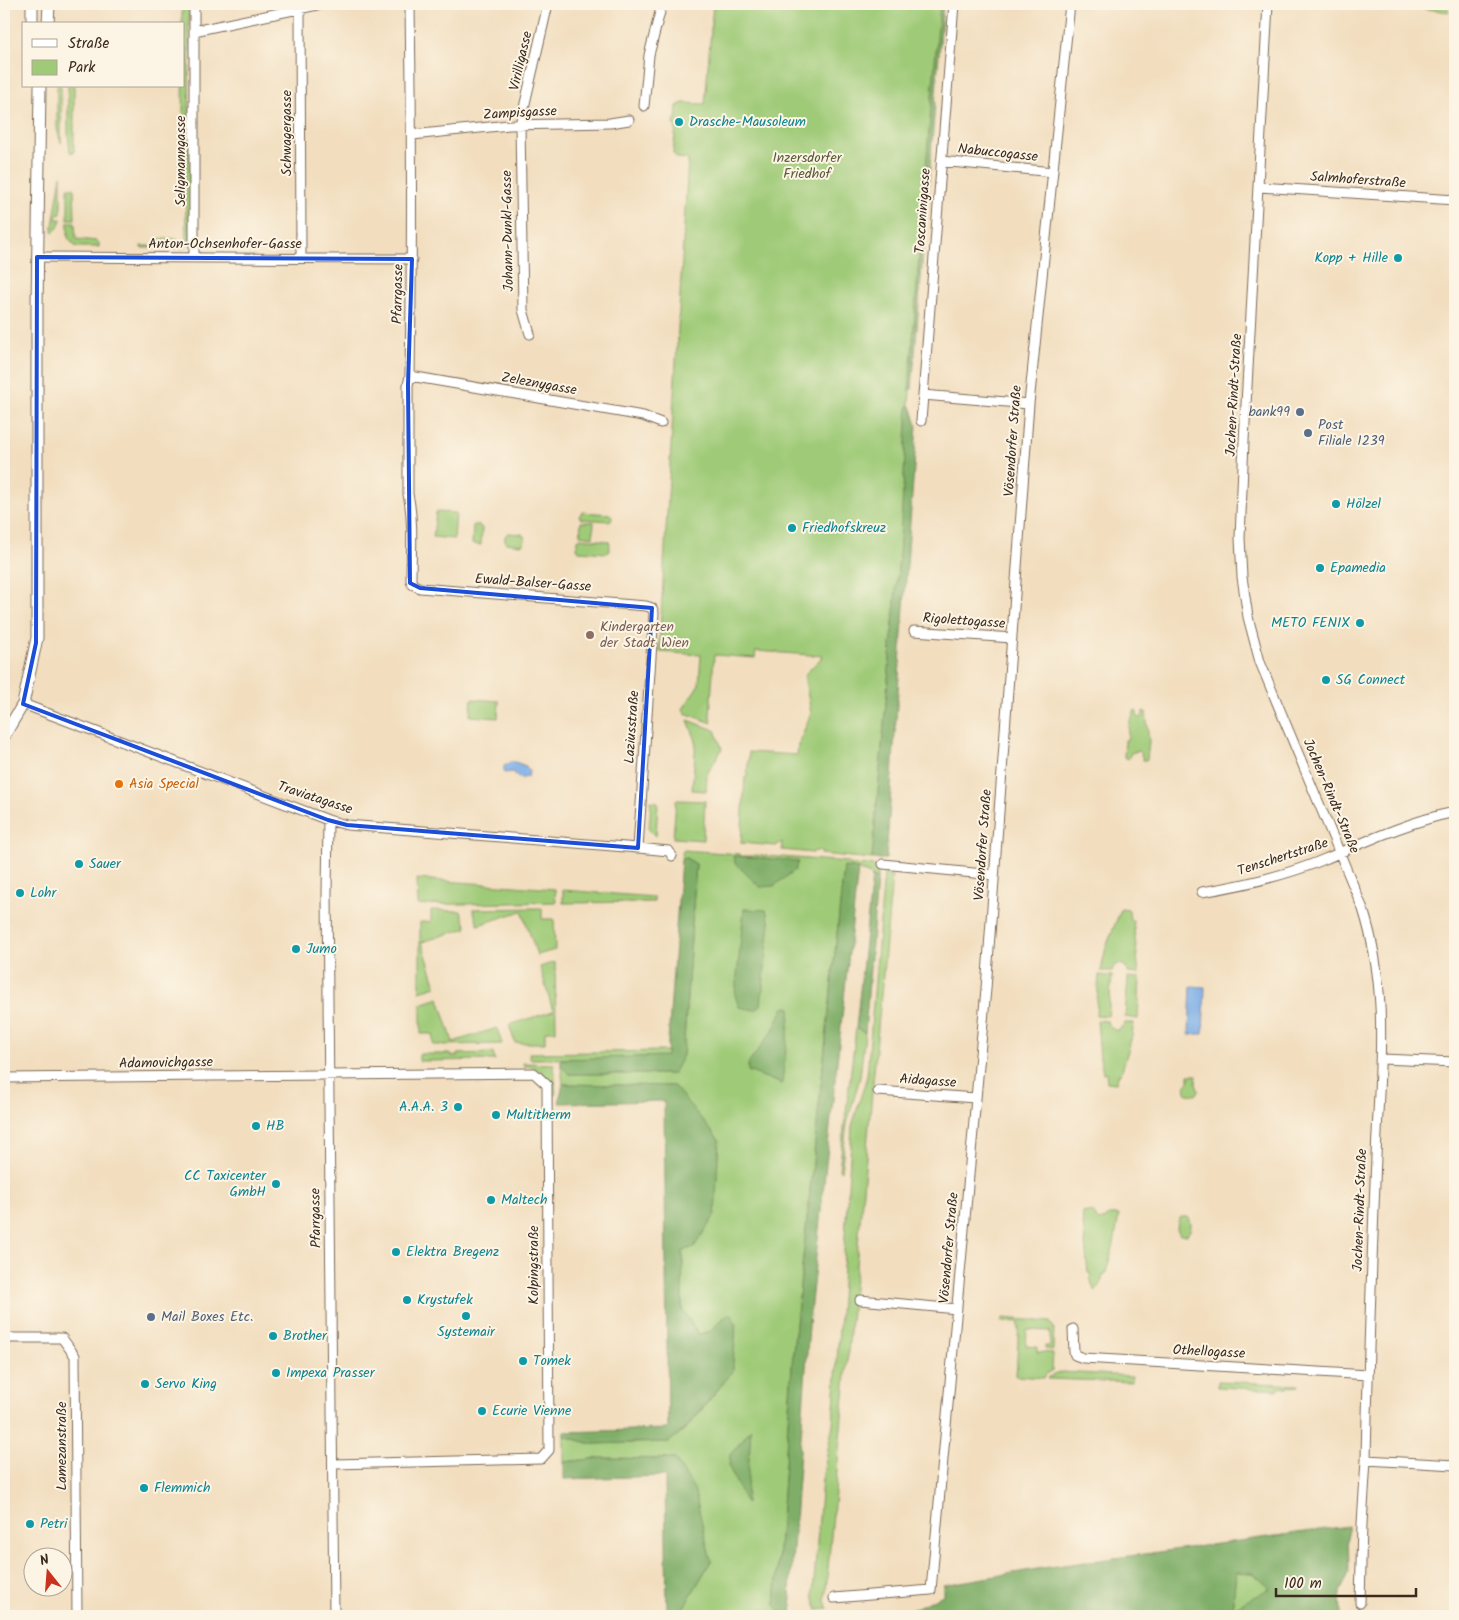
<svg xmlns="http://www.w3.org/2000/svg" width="1459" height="1620" viewBox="0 0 1459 1620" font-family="Kalam,sans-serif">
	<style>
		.green { fill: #9fca77; stroke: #6d7a4a }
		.forest { fill: #7fae68; stroke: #5d6c43; fill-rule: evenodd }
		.water { fill: #7daee8; stroke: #5c6c83 }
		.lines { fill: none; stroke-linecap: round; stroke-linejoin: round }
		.minor-casing { stroke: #7b6956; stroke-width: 11 }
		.secondary-casing { stroke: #7b6956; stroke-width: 13 }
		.minor { stroke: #fff; stroke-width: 9 }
		.secondary { stroke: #fff; stroke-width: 11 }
		.marked { fill: none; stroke: #1d4ed8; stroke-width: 4; stroke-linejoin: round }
		.culture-dot { fill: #0f9aa8; stroke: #fcf5e5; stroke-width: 2 }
		.service-dot { fill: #5c6f8a; stroke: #fcf5e5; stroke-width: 2 }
		.education-dot { fill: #8d6e63; stroke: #fcf5e5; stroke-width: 2 }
		.food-dot { fill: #e8710a; stroke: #fcf5e5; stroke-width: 2 }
		.labels { text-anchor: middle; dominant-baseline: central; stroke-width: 4; stroke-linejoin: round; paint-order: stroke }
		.street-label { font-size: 14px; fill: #3b2a1e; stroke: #fcf5e5 }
		.culture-label { font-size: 14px; fill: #0d838f; stroke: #fcf5e5; text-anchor: start }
		.park-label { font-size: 14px; fill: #595a39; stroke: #fcf5e5 }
		.service-label { font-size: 14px; fill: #4e5e75; stroke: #fcf5e5; text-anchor: start }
		.education-label { font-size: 14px; fill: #785e54; stroke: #fcf5e5; text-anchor: start }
		.food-label { font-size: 14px; fill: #c56008; stroke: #fcf5e5; text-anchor: start }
	</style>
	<rect width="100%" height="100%" fill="#fcf5e5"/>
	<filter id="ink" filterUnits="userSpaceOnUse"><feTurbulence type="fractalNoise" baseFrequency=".02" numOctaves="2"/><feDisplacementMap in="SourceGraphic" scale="10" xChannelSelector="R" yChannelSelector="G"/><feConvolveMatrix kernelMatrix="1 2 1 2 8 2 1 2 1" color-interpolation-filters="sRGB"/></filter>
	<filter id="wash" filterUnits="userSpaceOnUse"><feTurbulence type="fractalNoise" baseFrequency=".0096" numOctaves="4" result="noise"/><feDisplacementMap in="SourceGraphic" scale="20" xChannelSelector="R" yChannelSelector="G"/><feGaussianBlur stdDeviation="1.12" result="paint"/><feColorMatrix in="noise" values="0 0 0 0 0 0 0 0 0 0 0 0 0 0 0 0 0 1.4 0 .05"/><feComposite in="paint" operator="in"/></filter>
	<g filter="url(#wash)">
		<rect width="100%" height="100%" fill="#f2debf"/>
		<path class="green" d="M 182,4 L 189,4 L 190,242 L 186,246 L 185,114 L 183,113 L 184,24 L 182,24 Z
			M 713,4 L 941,4 L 920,240 L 899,557 L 872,859 L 821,854 L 821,851 L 814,851 L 813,853 L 782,850 L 782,842 L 776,846 L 741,843 L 745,777 L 747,777 L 749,752 L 797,755 L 798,746 L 811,713 L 804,675 L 823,656 L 756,651 L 755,658 L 714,655 L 710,716 L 712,723 L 685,713 L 683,709 L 699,684 L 701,655 L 660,652 L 659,649 L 688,159 L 677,158 L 673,153 L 676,127 L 674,125 L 675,119 L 676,119 L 677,106 L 683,103 L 705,104 Z
			M 1391,4 L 1427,4 L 1447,6 L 1449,12 Z
			M 57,86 L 61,86 L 61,143 L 57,129 Z
			M 68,86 L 74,86 L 74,153 L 70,152 L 68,132 Z
			M 61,175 L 61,214 L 57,215 L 56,219 L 61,219 C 60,225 57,231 52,232 Z
			M 68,188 L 74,188 L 75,219 L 68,219 Z
			M 68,222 L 75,222 L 76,239 L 97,241 L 99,243 L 99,247 L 76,247 L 68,238 Z
			M 159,239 L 178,239 L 179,241 L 184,242 L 184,248 L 141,248 L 141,246 L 159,246 Z
			M 436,512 L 456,513 L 454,539 L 433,537 Z
			M 582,512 L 610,514 L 612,516 L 612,519 L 609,521 L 581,519 L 579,516 Z
			M 581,522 L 594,522 L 593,537 L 580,535 Z
			M 473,525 L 479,525 L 482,528 L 481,545 L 472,544 Z
			M 508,533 L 522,534 L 525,538 L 524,543 L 521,545 L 507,543 L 505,541 L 505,536 Z
			M 580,538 L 608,541 L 610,543 L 609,551 L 607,553 L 579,551 L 577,548 L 577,541 Z
			M 472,699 L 499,701 L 498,718 L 470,716 Z
			M 1135,710 L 1137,711 L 1137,716 L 1140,718 L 1143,716 L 1143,711 L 1146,712 L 1149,742 L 1147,759 L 1146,760 L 1143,760 L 1141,754 L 1138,751 L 1131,753 L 1128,759 L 1124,757 L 1125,740 L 1127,740 L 1130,721 Z
			M 688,720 L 715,730 L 722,749 L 707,774 L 706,791 L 692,790 L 696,741 Z
			M 676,800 L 705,801 L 703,840 L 673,838 Z
			M 651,801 L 658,802 L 656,836 L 649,829 Z
			M 683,850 L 740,854 L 740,856 L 754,856 L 754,855 L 848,862 L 848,864 L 861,866 L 862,864 L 879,867 L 877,879 L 858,869 L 844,867 L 793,1353 L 775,1605 L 793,1614 L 805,1613 L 809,1616 L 746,1616 L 731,1611 L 682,1610 L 711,1561 L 702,1525 L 675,1459 L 601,1458 L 564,1462 L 564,1436 L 592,1444 L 668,1442 L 687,1428 L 733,1371 L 732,1356 L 736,1324 L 728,1314 L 709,1332 L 698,1334 L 682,1309 L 683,1251 L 674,1086 L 563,1084 L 561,1066 L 569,1074 L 672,1074 L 683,1055 L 696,864 L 686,858 L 681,859 Z
			M 884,874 L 892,877 L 825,1601 L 828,1609 L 817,1610 L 813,1594 L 822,1479 L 833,1424 L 852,1126 L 867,1076 Z
			M 417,879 L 555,889 L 556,902 L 418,905 Z
			M 563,890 L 654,897 L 654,902 L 563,903 Z
			M 542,908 L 542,919 L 554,919 L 555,950 L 537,955 L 522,911 L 478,925 L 473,909 Z
			M 1121,909 L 1129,910 L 1130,920 L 1133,920 L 1139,974 L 1128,973 L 1125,966 L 1120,964 L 1114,966 L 1112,971 L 1101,971 L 1106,947 Z
			M 431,910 L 461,911 L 467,928 L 422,942 L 436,986 L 420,991 L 420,922 L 431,922 Z
			M 555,962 L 556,1031 L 545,1031 L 545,1043 L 515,1043 L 509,1025 L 553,1011 L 540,967 Z
			M 1099,975 L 1112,976 L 1108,1016 L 1096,1015 Z
			M 1128,977 L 1140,978 L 1138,1019 L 1125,1017 Z
			M 439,998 L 453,1042 L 497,1028 L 502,1044 L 433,1045 L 433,1034 L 421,1034 L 421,1004 Z
			M 1097,1020 L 1107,1021 L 1108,1025 L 1114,1030 L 1119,1030 L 1125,1023 L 1134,1023 C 1132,1041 1126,1056 1121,1074 L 1119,1073 L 1116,1083 L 1107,1082 L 1106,1072 L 1103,1073 L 1100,1058 Z
			M 856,1028 L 865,1033 L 860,1077 L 847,1123 L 841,1171 L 839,1170 Z
			M 667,1051 L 669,1058 L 530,1059 L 529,1053 Z
			M 493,1053 L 495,1060 L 419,1061 L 419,1054 L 449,1054 L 452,1056 L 458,1056 L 458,1054 Z
			M 523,1063 L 554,1064 L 556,1095 L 552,1094 C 550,1077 541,1067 524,1066 Z
			M 1189,1075 L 1197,1075 L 1196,1083 L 1199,1091 L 1196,1095 L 1187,1094 C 1185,1089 1184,1086 1189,1082 Z
			M 1082,1212 L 1094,1213 L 1096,1218 L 1099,1221 L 1106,1219 L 1109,1215 L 1119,1215 L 1114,1244 L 1105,1276 L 1103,1275 L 1101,1284 L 1097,1290 L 1094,1290 L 1090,1278 L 1091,1274 L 1088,1273 Z
			M 1181,1217 L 1188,1217 C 1193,1223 1191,1230 1187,1235 L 1180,1235 L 1177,1229 L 1178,1221 Z
			M 1003,1318 L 1050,1322 L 1054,1328 L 1053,1350 L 1045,1349 L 1045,1346 L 1050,1346 L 1050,1331 L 1027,1330 L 1026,1346 L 1037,1347 L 1037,1352 L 1053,1353 L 1052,1371 L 1046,1374 L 1044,1378 L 1016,1376 L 1019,1322 L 1001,1321 Z
			M 1061,1372 L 1132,1376 L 1131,1382 L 1048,1379 L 1049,1377 Z
			M 1218,1381 L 1299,1385 L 1299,1386 L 1279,1388 L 1278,1390 L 1218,1387 Z
			M 1236,1572 L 1253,1573 L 1271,1588 L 1232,1609 Z
			M 893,1610 L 902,1615 L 898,1616 L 828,1616 Z"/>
		<path class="forest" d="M 940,4 L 943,5 L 912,389 L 909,391 L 928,142 Z
			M 908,406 L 911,406 L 917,425 L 886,859 L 872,859 L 899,557 Z
			M 733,856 L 798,861 L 795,870 L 774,886 L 760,887 L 735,863 Z
			M 686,858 L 696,864 L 683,1055 L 673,1074 L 569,1074 L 561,1066 L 561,1059 L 667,1056 L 681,859 Z
			M 844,867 L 858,869 L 810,1312 L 790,1591 L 793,1614 L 780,1612 L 775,1605 L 793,1353 Z
			M 872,876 L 877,879 L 865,1033 L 856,1028 Z
			M 744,909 L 766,910 L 770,923 L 761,1005 L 755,1010 L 739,1007 L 735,995 Z
			M 787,1007 L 791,1008 L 782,1084 L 748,1071 L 748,1064 L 773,1030 L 783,1009 Z
			M 563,1084 L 674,1086 L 719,1140 L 715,1215 L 694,1247 L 683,1251 L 682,1309 L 698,1334 L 709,1332 L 728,1314 L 733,1316 C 739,1332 732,1354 733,1371 L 687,1427 L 669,1442 L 592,1444 L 564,1436 L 564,1432 L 668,1429 L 664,1101 L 559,1103 Z
			M 751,1429 L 746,1504 L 729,1467 L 730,1455 Z
			M 601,1458 L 675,1459 L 694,1489 L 711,1561 L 682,1610 L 667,1610 L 665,1476 L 564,1479 L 564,1462 Z
			M 1348,1526 L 1349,1573 L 1340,1592 L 1341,1616 L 898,1616 L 943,1595 L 943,1585 L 1049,1567 ZM 1236,1572 L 1253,1573 L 1270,1588 L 1232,1609 Z"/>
		<path class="water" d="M 510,762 L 515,762 L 526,766 L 529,772 L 528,776 L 521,779 L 512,772 L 504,773 L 504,766 Z
			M 1191,986 L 1205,987 L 1203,1034 L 1189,1034 Z"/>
	</g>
	<g filter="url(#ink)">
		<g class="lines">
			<g class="minor-casing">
				<path id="minor" d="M 194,4 L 194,258
					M 410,4 C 412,128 412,252 410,376 L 408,385 L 408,494 C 414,522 411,552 411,580 L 412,584 L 420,588 L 646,606 L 652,608 L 654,613 L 638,848
					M 1268,4 L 1244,441 L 1240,538 L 1242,577 L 1248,617 L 1260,662 L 1363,909 C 1390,994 1379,1070 1376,1157 C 1372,1258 1368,1359 1366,1460 L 1362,1524 L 1360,1603
					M 300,9 L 301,258
					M 194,31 L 322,4
					M 644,106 L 649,55 L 662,4
					M 412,135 L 509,125 L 610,123 L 629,120
					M 941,161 L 1053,172
					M 1259,187 L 1455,200
					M 37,257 L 412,259
					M 530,334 L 523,310 L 520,125 L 548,4
					M 410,376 L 643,416 L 661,423
					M 923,395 L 1029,404
					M 921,421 L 954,4
					M 914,631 L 1012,638
					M 23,704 L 328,820 L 347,825 L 638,848 L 669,851 L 672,856
					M 328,820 L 327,894 L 334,1616
					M 883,864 L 994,875
					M 1202,892 C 1244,885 1286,876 1325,859 C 1367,841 1410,821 1455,812
					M 1381,1059 L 1455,1062
					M 4,1078 L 534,1073 L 547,1085 L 549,1450 L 541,1459 L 334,1464
					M 878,1091 L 976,1098
					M 860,1300 L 957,1309
					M 1073,1329 L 1074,1352 L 1075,1355 L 1083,1358 L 1368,1375
					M 4,1338 L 62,1338 L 75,1356 L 77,1616
					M 1366,1460 L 1455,1465
					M 834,1598 L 931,1590 L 986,989 L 1029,404 L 1070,4"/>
			</g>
			<g class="secondary-casing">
				<path id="secondary" d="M 32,24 L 32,4
					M 48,24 L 49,4
					M 4,736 L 23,704 L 37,638 L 37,307 L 40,86"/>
			</g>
			<use href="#minor" class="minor"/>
			<use href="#secondary" class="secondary"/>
		</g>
	</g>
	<path class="marked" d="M 37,257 L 412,259 L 408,385 L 410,583 L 420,588 L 652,608 L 638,848 L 347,825 L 328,820 L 23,704 L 36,643 Z"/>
	<g class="culture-dot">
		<circle cx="679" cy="122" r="5"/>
		<circle cx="1398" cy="258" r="5"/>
		<circle cx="1336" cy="504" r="5"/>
		<circle cx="792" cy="528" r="5"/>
		<circle cx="1320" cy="568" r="5"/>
		<circle cx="1360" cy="623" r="5"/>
		<circle cx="1326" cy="680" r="5"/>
		<circle cx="79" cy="864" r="5"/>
		<circle cx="20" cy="893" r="5"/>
		<circle cx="296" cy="949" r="5"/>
		<circle cx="458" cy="1107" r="5"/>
		<circle cx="496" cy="1115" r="5"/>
		<circle cx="256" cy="1126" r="5"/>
		<circle cx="276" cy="1184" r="5"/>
		<circle cx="491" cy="1200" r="5"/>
		<circle cx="396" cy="1252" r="5"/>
		<circle cx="407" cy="1300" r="5"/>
		<circle cx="466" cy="1316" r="5"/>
		<circle cx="273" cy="1336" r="5"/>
		<circle cx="523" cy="1361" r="5"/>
		<circle cx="276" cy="1373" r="5"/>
		<circle cx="145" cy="1384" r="5"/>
		<circle cx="482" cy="1411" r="5"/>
		<circle cx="144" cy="1488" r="5"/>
		<circle cx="30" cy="1524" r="5"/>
	</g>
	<g class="service-dot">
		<circle cx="1300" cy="412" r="5"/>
		<circle cx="1308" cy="433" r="5"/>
		<circle cx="151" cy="1317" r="5"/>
	</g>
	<circle class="education-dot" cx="590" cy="635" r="5"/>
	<circle class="food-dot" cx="119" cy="784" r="5"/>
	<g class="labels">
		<g class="street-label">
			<text transform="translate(521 61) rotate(-77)">Virilligasse</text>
			<text transform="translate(520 113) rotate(-3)">Zampisgasse</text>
			<text transform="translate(287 133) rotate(-90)">Schwagergasse</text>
			<text transform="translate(998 153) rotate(6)">Nabuccogasse</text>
			<text transform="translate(181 161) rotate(-90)">Seligmanngasse</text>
			<text transform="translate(1358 180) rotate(4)">Salmhoferstraße</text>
			<text transform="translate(923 211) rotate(-86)">Toscaninigasse</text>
			<text transform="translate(508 231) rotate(-91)">Johann-Dunkl-Gasse</text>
			<text x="225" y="244">Anton-Ochsenhofer-Gasse</text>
			<text transform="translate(398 294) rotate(-89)">Pfarrgasse</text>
			<text transform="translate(539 384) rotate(10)">Zeleznygasse</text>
			<text transform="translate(1234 395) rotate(-87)">Jochen-Rindt-Straße</text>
			<text transform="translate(1013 441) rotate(-86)">Vösendorfer Straße</text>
			<text transform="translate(533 583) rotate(4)">Ewald-Balser-Gasse</text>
			<text transform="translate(964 621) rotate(4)">Rigolettogasse</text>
			<text transform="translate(632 727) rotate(-86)">Laziusstraße</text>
			<text transform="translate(1331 796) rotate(67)">Jochen-Rindt-Straße</text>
			<text transform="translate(315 798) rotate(18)">Traviatagasse</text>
			<text transform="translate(983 845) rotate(-86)">Vösendorfer Straße</text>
			<text transform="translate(1283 857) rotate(-18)">Tenschertstraße</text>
			<text transform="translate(166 1063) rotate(-1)">Adamovichgasse</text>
			<text transform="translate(928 1081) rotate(4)">Aidagasse</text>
			<text transform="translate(1360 1210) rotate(-88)">Jochen-Rindt-Straße</text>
			<text transform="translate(316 1218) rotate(-91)">Pfarrgasse</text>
			<text transform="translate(949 1248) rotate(-85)">Vösendorfer Straße</text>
			<text transform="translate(534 1265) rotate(-90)">Kolpingstraße</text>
			<text transform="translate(1209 1352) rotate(3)">Othellogasse</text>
			<text transform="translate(62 1446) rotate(-90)">Lamezanstraße</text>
		</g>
		<g class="culture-label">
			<text x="689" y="122">Drasche-Mausoleum</text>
			<text x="1388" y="258" text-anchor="end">Kopp + Hille</text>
			<text x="1346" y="504">Hölzel</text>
			<text x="802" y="528">Friedhofskreuz</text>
			<text x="1330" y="568">Epamedia</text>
			<text x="1350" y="623" text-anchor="end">METO FENIX</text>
			<text x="1336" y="680">SG Connect</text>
			<text x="89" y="864">Sauer</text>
			<text x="30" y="893">Lohr</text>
			<text x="306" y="949">Jumo</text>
			<text x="448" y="1107" text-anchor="end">A.A.A. 3</text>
			<text x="506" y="1115">Multitherm</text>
			<text x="266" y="1126">HB</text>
			<text x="266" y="1176" text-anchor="end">CC Taxicenter<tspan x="266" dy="16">GmbH</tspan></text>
			<text x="501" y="1200">Maltech</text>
			<text x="406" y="1252">Elektra Bregenz</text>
			<text x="417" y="1300">Krystufek</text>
			<text x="466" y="1332" text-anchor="middle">Systemair</text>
			<text x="283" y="1336">Brother</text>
			<text x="533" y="1361">Tomek</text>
			<text x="286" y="1373">Impexa Prasser</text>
			<text x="155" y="1384">Servo King</text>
			<text x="492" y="1411">Ecurie Vienne</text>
			<text x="154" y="1488">Flemmich</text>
			<text x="40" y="1524">Petri</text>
		</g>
		<g class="park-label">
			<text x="807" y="158">Inzersdorfer<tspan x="807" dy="16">Friedhof</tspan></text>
		</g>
		<g class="service-label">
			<text x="1290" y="412" text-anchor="end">bank99</text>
			<text x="1318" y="425">Post<tspan x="1318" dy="16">Filiale 1239</tspan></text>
			<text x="161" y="1317">Mail Boxes Etc.</text>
		</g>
		<g class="education-label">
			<text x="600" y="627">Kindergarten<tspan x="600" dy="16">der Stadt Wien</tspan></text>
		</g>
		<g class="food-label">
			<text x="129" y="784">Asia Special</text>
		</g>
	</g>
	<rect width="1459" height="1620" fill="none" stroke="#fcf5e5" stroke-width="20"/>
	<rect x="22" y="22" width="162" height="65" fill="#fcf5e5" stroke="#afa495"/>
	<rect x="32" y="39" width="25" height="8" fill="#ffffff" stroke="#afa495"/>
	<text x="68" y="48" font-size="15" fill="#3b2a1e">Straße</text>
	<rect x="32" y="60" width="25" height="15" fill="#9fca77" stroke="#afa495"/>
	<text x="68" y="72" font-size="15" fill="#3b2a1e">Park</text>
	<g transform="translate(48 1572) rotate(343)"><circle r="24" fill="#fcf5e5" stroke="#afa495"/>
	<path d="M0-4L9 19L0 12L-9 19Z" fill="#c8321e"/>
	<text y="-8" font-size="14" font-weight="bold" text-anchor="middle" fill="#3b2a1e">N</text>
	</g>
	<path d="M1276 1588v8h140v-8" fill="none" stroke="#3b2a1e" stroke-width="2.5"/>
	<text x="1284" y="1588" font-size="15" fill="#3b2a1e" stroke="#fcf5e5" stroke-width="4" paint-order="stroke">100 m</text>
</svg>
